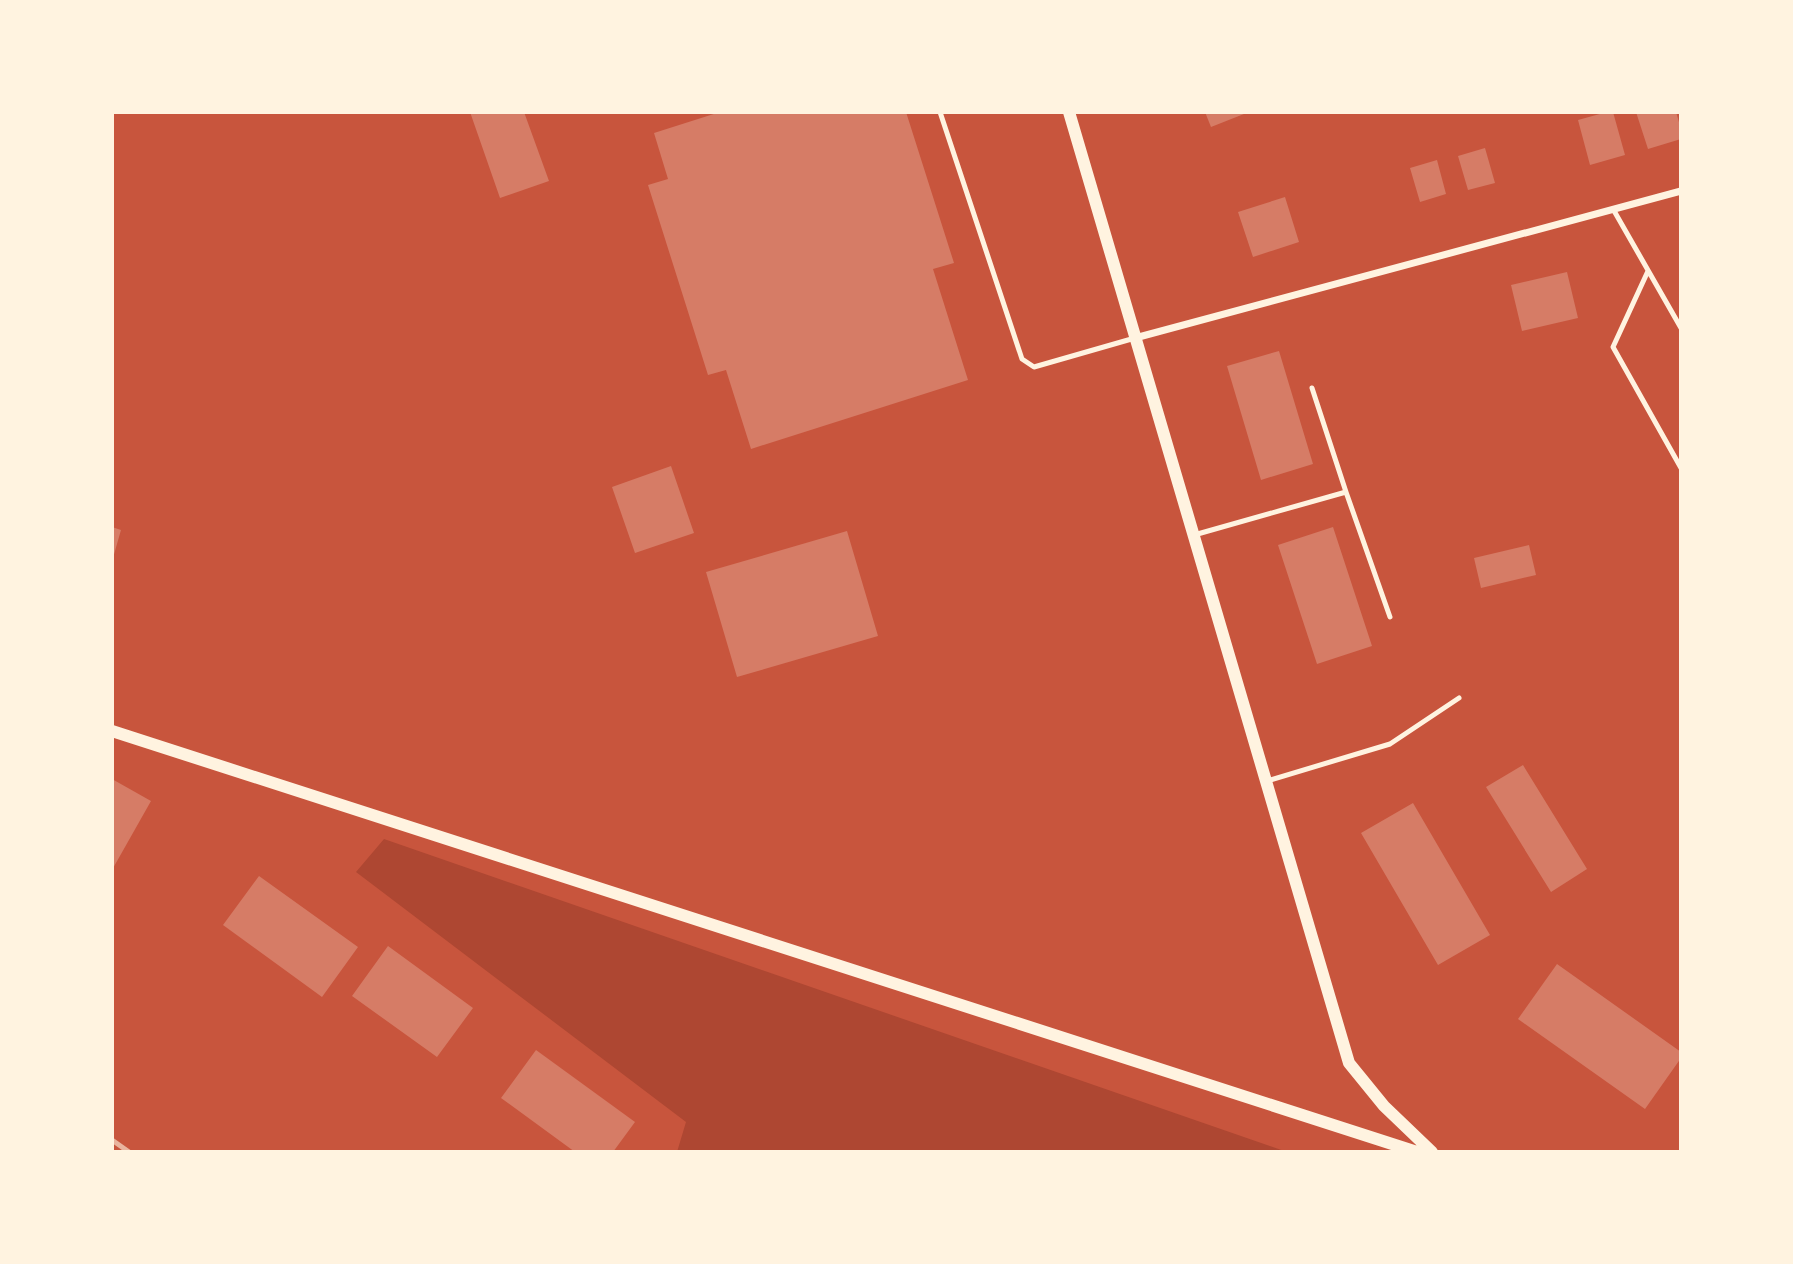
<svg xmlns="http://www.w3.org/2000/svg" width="1793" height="1264" viewBox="0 0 1793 1264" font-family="'IBM Plex Serif',serif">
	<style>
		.green { fill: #ae4732 }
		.building { fill: #d67c66 }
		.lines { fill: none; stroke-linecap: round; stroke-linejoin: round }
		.service { stroke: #fff3e0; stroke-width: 5 }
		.minor { stroke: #fff3e0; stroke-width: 7 }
		.tertiary { stroke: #fff3e0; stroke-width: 12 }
		.rail { stroke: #e9b49f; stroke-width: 5 }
	</style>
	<rect width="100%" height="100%" fill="#c8553d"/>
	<path class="green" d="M 384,839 L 1287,1152 L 677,1152 L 686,1122 L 356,872 Z"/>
	<path class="building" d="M 470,112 L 524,112 L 549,181 L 500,198 Z
		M 720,112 L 906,112 L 954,263 L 933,269 L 968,380 L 751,449 L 726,370 L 708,375 L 648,185 L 668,179 L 654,133 Z
		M 1205,112 L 1249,112 L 1211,127 Z
		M 1607,112 L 1613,112 L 1625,155 L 1590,165 L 1578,120 Z
		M 1636,112 L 1676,112 L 1681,129 L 1681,139 L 1648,149 Z
		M 1485,148 L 1495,183 L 1468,190 L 1458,156 Z
		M 1437,160 L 1446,194 L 1420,202 L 1410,168 Z
		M 1285,197 L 1299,242 L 1253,257 L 1238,212 Z
		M 1567,272 L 1578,318 L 1522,331 L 1511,285 Z
		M 1279,351 L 1313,464 L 1261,480 L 1227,366 Z
		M 671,466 L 694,533 L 635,553 L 612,487 Z
		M 112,527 L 121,530 L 113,558 L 112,558 Z
		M 1333,527 L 1372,646 L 1317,664 L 1278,545 Z
		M 847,531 L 878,636 L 737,677 L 706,572 Z
		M 1529,545 L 1536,575 L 1481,588 L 1474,558 Z
		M 1523,765 L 1587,869 L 1551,892 L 1486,787 Z
		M 112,779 L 151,801 L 112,870 Z
		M 1413,803 L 1490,935 L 1438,965 L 1361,833 Z
		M 259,876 L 358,947 L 322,997 L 223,925 Z
		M 388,946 L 473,1008 L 437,1057 L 352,996 Z
		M 1557,964 L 1681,1052 L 1681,1058 L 1645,1109 L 1518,1019 Z
		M 536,1050 L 635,1122 L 613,1152 L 575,1152 L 501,1098 Z"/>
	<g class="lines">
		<path class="service" d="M 940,112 L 1022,359 L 1034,367 L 1135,338
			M 1613,209 L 1681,328
			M 1648,271 L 1613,347 L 1681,468
			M 1312,388 L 1346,492
			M 1194,535 L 1346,492 L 1390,617
			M 1267,781 L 1390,744 L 1459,698"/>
		<path class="minor" d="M 1135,338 L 1681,191"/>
		<path class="tertiary" d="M 1069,112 L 1349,1063 L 1384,1106 L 1432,1152
			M 112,731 L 1417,1152"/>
		<path class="rail" d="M 112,1140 L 129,1152"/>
	</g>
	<rect width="1793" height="1264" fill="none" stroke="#fff3e0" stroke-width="228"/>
</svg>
